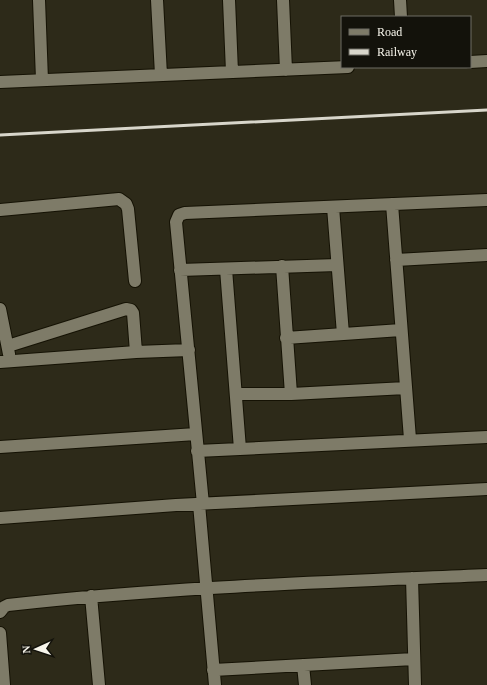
<svg xmlns="http://www.w3.org/2000/svg" width="487" height="685" viewBox="0 0 487 685" font-family="Georgia,serif">
	<style>
		.lines { fill: none; stroke-linecap: round; stroke-linejoin: round }
		.minor-casing { stroke: #151204; stroke-width: 14 }
		.minor { stroke: #7e7b68; stroke-width: 12 }
		.rail { stroke: #d8d6cb; stroke-width: 3 }
	</style>
	<rect width="100%" height="100%" fill="#2d2a19"/>
	<g class="lines">
		<g class="minor-casing">
			<path id="minor" d="M 39,0 L 42,80
				M 157,0 L 161,75
				M 229,0 L 232,72
				M 283,0 L 286,70
				M 400,0 L 401,17
				M 470,62 L 487,61
				M 0,82 L 348,67
				M 392,204 L 410,439
				M 333,207 L 343,334
				M 0,210 L 119,199 L 126,204 L 128,209 L 135,281
				M 396,260 L 487,255
				M 282,266 L 291,394
				M 226,269 L 240,449
				M 180,270 L 337,265
				M 0,309 L 9,354
				M 286,338 L 401,330
				M 8,346 L 126,309 L 131,310 L 133,313 L 136,352
				M 0,362 L 136,352 L 189,350
				M 236,394 L 291,394 L 406,388
				M 0,447 L 196,434
				M 197,451 L 487,437
				M 199,504 L 215,685
				M 203,504 L 176,222 L 179,215 L 185,213 L 487,200
				M 0,518 L 176,505 L 487,489
				M 412,578 L 415,685
				M 91,596 L 99,685
				M 0,612 L 4,607 L 8,605 C 167,587 327,582 487,575
				M 0,633 L 4,685
				M 303,665 L 305,685
				M 213,670 L 414,659"/>
		</g>
		<use href="#minor" class="minor"/>
		<path class="rail" d="M 0,135 L 487,110"/>
	</g>
	<rect x="341" y="16" width="130" height="52" fill="#13120b" stroke="#6e6d65"/>
	<rect x="349" y="29" width="20" height="6" fill="#7e7b68" stroke="#6e6d65"/>
	<text x="377" y="36" font-size="12" fill="#f7f5eb">Road</text>
	<rect x="349" y="49" width="20" height="6" fill="#d8d6cb" stroke="#6e6d65"/>
	<text x="377" y="56" font-size="12" fill="#f7f5eb">Railway</text>
	<g transform="translate(36 649) rotate(267)" stroke="#13120b" stroke-width="3" paint-order="stroke">
	<path d="M0-3L7 15L0 10L-7 15Z" fill="#f7f5eb"/>
	<text y="-6" font-size="11" font-weight="bold" text-anchor="middle" fill="#f7f5eb">N</text>
	</g>
</svg>
